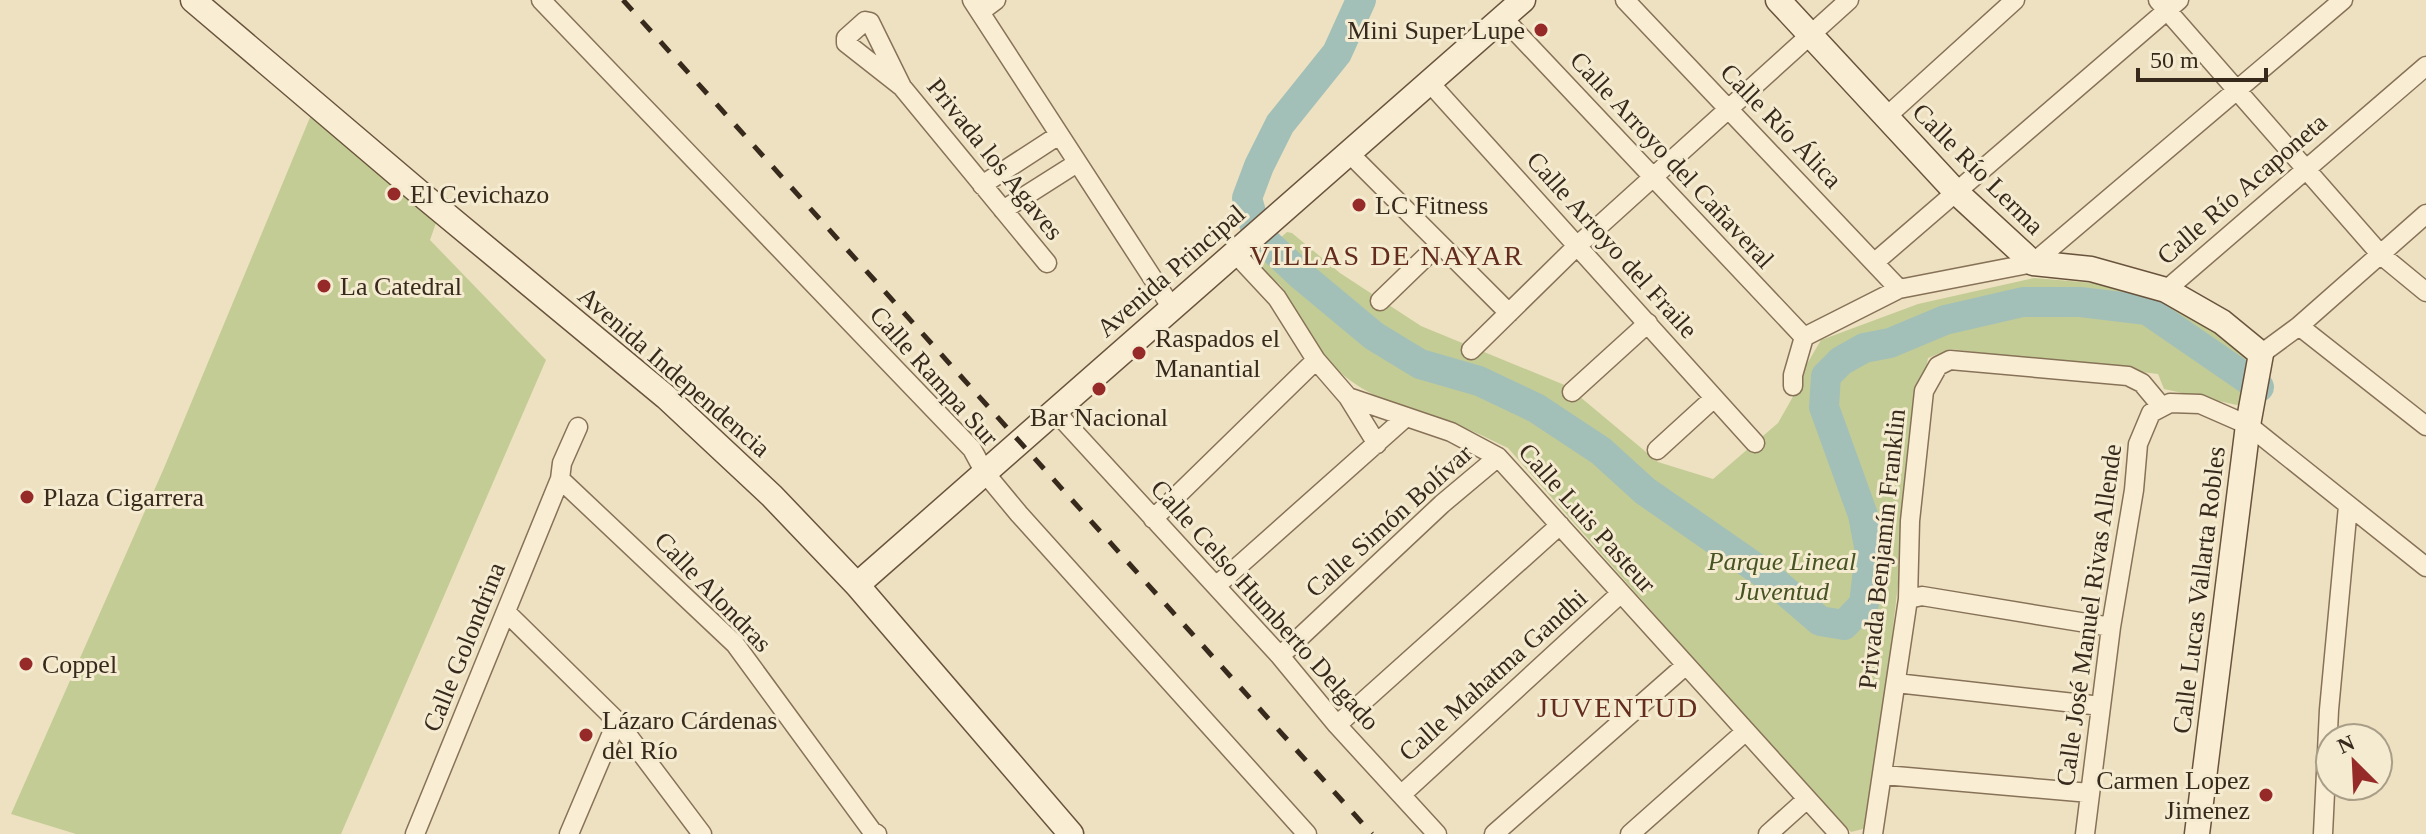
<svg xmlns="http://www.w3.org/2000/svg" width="2426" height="834" viewBox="0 0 2426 834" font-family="Georgia,serif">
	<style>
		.green { fill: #c4cc95 }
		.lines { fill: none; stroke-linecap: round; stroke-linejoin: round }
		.river { stroke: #a3c0b8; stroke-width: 30 }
		.street-casing { stroke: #877258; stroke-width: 21 }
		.secondary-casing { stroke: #69533c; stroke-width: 27 }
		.street { stroke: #f9eed4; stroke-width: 18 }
		.secondary { stroke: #f9eed4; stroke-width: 24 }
		.rail { stroke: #372a1d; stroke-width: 5; stroke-dasharray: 14 14; stroke-linecap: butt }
		.poi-dot { fill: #962a28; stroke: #f5ebd0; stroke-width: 3 }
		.labels { text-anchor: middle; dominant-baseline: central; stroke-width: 6; stroke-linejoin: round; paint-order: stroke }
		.poi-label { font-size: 26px; fill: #372a1d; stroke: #f5ebd0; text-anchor: start }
		.street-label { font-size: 26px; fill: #372a1d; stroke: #f5ebd0 }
		.park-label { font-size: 26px; font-style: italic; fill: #465323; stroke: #f5ebd0 }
		.neighbourhood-label { font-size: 28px; letter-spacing: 2px; fill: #632c1c; stroke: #f5ebd0 }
	</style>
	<rect width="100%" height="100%" fill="#eee1c1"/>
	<path class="green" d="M 311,115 L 436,223 L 430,240 L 546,360 L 341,834 L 76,834 L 11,814 L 164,468 Z
		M 1287,232 L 1292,233 L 1340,273 L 1421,326 L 1567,386 L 1658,462 L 1713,479 L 1778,423 L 1799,386 L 1801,374 L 1821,340 L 1918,304 L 2034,278 L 2094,283 L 2171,306 L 2257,353 L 2246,407 L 2164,389 L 2158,374 L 1950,349 L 1928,358 L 1915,435 L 1871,821 L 1867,828 L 1851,832 L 1730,700 L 1508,448 C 1491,440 1474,431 1457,425 C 1412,409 1364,400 1331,363 C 1311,341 1299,315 1284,290 C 1274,276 1262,277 1258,258 Z"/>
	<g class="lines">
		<path class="river" d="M 1361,0 L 1337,53 L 1280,124 L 1259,166 L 1247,198 L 1257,234 L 1302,276 L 1374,336 L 1420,364 L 1479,381 L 1536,408 L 1601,451 L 1645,491 L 1769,577 L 1820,621 L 1844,625 L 1864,604 L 1870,552 L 1863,515 L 1824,407 L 1826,376 L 1841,361 L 1864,348 L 1890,343 L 1945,320 L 2023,302 L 2080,302 L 2147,310 L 2259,387"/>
		<g class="street-casing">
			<path id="street" d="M 541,0 L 972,449 L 985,473 L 1019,514 L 1307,834
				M 972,0 L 1172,308
				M 1625,0 L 1899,289
				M 2158,0 L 2381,255 L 2426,292
				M 980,12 L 996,0
				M 1503,18 L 1804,337
				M 1429,82 L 1755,443
				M 902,87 L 846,43 L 846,38 L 865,21 L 870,22 L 902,87 L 1047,263
				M 1886,117 L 2015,0
				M 1349,153 L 1509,313
				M 982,185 L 1059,135
				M 1003,210 L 1077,163
				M 1235,253 L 1277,298 L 1316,360 L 1348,397 L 1451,432 L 1498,457 L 1839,834
				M 1875,262 L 2179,0
				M 2166,290 L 2426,66
				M 1380,301 L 1439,244
				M 2299,326 L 2426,426
				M 1471,350 L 1578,245 L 1849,0
				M 2261,354 L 2299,326 L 2426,214
				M 1793,386 L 1793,375 L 1804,337 L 1899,289 L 2033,263 L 2343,0
				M 1572,392 L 1648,323
				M 1348,397 L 1377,444
				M 1054,410 L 1280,656 L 1337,725 L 1437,834
				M 1657,450 L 1714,398
				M 560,479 L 735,644 L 872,831 L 877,834
				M 1153,519 L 1316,360
				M 1216,586 L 1406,417
				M 1908,599 L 1922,596 L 2111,627
				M 507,613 L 617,721 L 702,834
				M 1280,656 L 1442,504 L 1498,457
				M 1896,683 L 2101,706
				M 1337,725 L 1560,525
				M 1884,775 L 2090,793
				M 1401,795 L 1621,593
				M 415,834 L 560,479 L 562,463 L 578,427
				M 569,834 L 617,721
				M 1494,834 L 1686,665
				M 1630,834 L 1746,731
				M 1768,834 L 1807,799
				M 1873,834 L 1908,599 L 1910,521 L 1924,391 L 1938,366 L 1950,360 L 2128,376 L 2142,383 L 2162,407
				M 2085,834 L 2111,627 L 2134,490 L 2138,444 L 2151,413 L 2170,403 L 2200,404 L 2248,425 L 2426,567
				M 2323,834 L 2329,710 L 2348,506"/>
		</g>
		<g class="secondary-casing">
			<path id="secondary" d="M 193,0 L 427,199 L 666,397 L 772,496 L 857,585 L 1071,834
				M 1778,0 L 1956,192 L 2033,263 L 2091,269 L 2166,290 L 2222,322 L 2261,354 L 2248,425 L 2197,834
				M 857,585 L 1523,0"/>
		</g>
		<use href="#street" class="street"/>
		<use href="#secondary" class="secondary"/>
		<path class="rail" d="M 623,0 L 1372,834"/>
	</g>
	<g class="poi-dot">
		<circle cx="1541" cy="30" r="8"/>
		<circle cx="394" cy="194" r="8"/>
		<circle cx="1359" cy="205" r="8"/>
		<circle cx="324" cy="286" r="8"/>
		<circle cx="1139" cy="353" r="8"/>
		<circle cx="1099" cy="389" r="8"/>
		<circle cx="27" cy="497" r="8"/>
		<circle cx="26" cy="664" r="8"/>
		<circle cx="586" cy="735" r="8"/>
		<circle cx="2266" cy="795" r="8"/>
	</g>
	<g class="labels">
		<g class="poi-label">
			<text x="1525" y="30" text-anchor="end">Mini Super Lupe</text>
			<text x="410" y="194">El Cevichazo</text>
			<text x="1375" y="205">LC Fitness</text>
			<text x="340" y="286">La Catedral</text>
			<text x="1155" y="338">Raspados el<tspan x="1155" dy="30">Manantial</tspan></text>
			<text x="1099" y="417" text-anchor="middle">Bar Nacional</text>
			<text x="43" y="497">Plaza Cigarrera</text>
			<text x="42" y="664">Coppel</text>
			<text x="602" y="720">Lázaro Cárdenas<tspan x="602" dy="30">del Río</tspan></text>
			<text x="2250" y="780" text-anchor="end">Carmen Lopez<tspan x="2250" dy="30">Jimenez</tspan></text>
		</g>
		<g class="street-label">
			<text transform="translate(1781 126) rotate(46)">Calle Río Álica</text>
			<text transform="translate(995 159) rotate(51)">Privada los Agaves</text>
			<text transform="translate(1672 160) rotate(47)">Calle Arroyo del Cañaveral</text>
			<text transform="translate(1978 169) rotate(45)">Calle Río Lerma</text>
			<text transform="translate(2242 189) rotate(-41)">Calle Río Acaponeta</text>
			<text transform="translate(1612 245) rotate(48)">Calle Arroyo del Fraile</text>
			<text transform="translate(1171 271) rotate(-41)">Avenida Principal</text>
			<text transform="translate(674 372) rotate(41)">Avenida Independencia</text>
			<text transform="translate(934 376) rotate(48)">Calle Rampa Sur</text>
			<text transform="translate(1587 518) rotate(48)">Calle Luis Pasteur</text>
			<text transform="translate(1389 521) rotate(-42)">Calle Simón Bolívar</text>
			<text transform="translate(1882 549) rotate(-84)">Privada Benjamín Franklin</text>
			<text transform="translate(2199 590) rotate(-83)">Calle Lucas Vallarta Robles</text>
			<text transform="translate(713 592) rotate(46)">Calle Alondras</text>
			<text transform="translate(1265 605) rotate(48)">Calle Celso Humberto Delgado</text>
			<text transform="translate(2089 615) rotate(-82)">Calle José Manuel Rivas Allende</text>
			<text transform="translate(464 647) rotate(-68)">Calle Golondrina</text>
			<text transform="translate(1493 675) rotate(-42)">Calle Mahatma Gandhi</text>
		</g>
		<g class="park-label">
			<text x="1782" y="561">Parque Lineal<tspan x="1782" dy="30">Juventud</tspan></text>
		</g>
		<g class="neighbourhood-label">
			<text x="1387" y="255">VILLAS DE NAYAR</text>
			<text x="1618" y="707">JUVENTUD</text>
		</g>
	</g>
	<g transform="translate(2354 762) rotate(336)"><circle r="38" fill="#f5ebd0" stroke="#a99e88" stroke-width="2"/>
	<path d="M0-6L14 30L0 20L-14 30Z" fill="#962a28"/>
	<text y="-12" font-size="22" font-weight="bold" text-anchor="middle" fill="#372a1d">N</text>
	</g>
	<path d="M2138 68v12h128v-12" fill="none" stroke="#372a1d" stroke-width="4"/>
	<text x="2150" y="68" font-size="24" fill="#372a1d" stroke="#f5ebd0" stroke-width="6" paint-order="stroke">50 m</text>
</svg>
